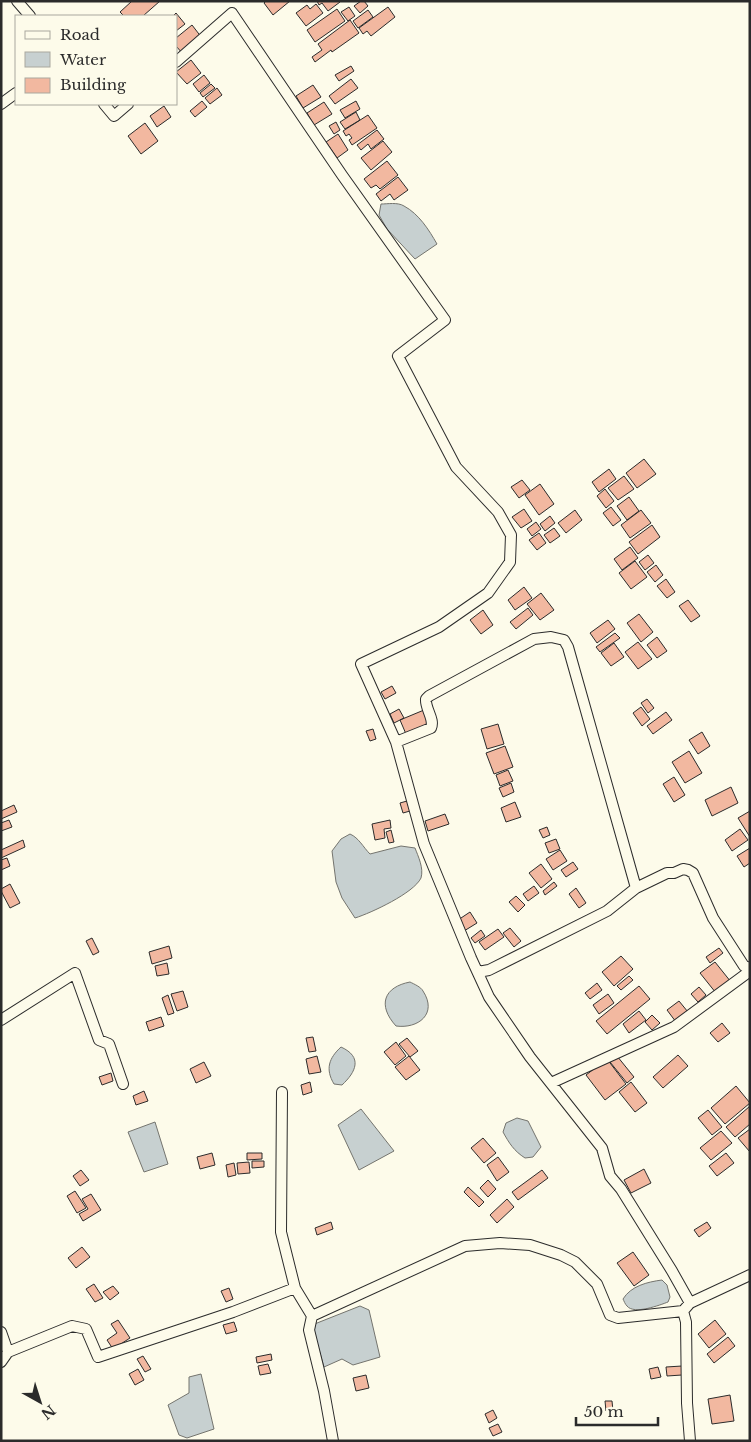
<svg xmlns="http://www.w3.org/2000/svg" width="751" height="1442" viewBox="0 0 751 1442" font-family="'Libre Baskerville',serif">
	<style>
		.water { fill: #c7d0d0; stroke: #74746e }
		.building { fill: #f2b8a0; stroke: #2b2b2b }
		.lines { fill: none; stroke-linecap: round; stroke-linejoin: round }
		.minor-casing { stroke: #2b2b2b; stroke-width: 12 }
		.minor { stroke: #fdfbea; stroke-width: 10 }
	</style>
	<rect width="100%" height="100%" fill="#fdfbea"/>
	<path class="water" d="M 381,204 C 387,204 398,202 404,206 C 419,214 429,230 437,244 L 415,259 L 387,229 L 379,215 Z
		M 350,834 C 359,838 363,847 370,854 L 401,846 L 415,848 C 418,856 424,868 421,878 C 414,893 371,913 355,918 L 342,898 L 336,882 L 332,851 L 341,839 Z
		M 410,982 C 414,984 421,987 423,991 C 438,1014 418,1029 396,1026 C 377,1005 384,987 410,982 Z
		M 341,1047 C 363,1057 356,1072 342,1085 L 334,1084 C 325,1069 329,1058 341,1047 Z
		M 361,1109 L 394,1151 L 359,1170 L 338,1125 Z
		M 517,1118 L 528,1121 L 541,1147 L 533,1157 L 525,1158 C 514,1151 509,1143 503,1132 L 506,1123 Z
		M 155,1122 L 168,1164 L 144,1172 L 128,1132 Z
		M 662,1280 L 667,1285 L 670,1297 L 668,1302 C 660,1305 634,1315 627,1306 C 625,1304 624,1301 623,1299 C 631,1286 647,1282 662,1280 Z
		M 360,1306 L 369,1310 L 380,1357 L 353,1365 L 342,1359 L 324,1367 L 312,1325 Z
		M 201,1374 L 214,1429 L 187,1438 L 179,1435 L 168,1405 L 189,1393 L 189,1377 Z"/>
	<path class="building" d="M 132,1 L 160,1 L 143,16 L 124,16 L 120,12 Z
		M 266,1 L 290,1 L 273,15 L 264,3 Z
		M 317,1 L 339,1 L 340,2 L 328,11 L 322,3 L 319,5 Z
		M 361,1 L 364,1 L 368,6 L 360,13 L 354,6 Z
		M 316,4 L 323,13 L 306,26 L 296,13 L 307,5 L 310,9 Z
		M 349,7 L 355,16 L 348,21 L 341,12 Z
		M 388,7 L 395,17 L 371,36 L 367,31 L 363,34 L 359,28 Z
		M 337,9 L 345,21 L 315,42 L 307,30 Z
		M 368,10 L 373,17 L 358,28 L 353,21 Z
		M 176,13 L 185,24 L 176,31 L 176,16 L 173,16 Z
		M 350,20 L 359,33 L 332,52 L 331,50 L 315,62 L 312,57 L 322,50 L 318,44 Z
		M 192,25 L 202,38 L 183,54 L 176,46 L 176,38 Z
		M 191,60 L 201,73 L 187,84 L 176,72 Z
		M 351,66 L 354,71 L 339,81 L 335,75 Z
		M 204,75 L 210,83 L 199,92 L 193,84 Z
		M 351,79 L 358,88 L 335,104 L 329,96 Z
		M 211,84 L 215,88 L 203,97 L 200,93 Z
		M 313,85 L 321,97 L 303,108 L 296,96 Z
		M 217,88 L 222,95 L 210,104 L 205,98 Z
		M 202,101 L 207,107 L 195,117 L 190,111 Z
		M 356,101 L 360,109 L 345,118 L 340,110 Z
		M 324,102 L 332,114 L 314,125 L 307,113 Z
		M 164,106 L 171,117 L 157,127 L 150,116 Z
		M 356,112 L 360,120 L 345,129 L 340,122 Z
		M 368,115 L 377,128 L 352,145 L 349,140 L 352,138 L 349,134 L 346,136 L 343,131 Z
		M 336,122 L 340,130 L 334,134 L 329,126 Z
		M 145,123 L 158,141 L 141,154 L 128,136 Z
		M 377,130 L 384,139 L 371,149 L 368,144 L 361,150 L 357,145 Z
		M 338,134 L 348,150 L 337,158 L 326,142 Z
		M 383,141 L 392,152 L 371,170 L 361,158 Z
		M 387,161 L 398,175 L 380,189 L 376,185 L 371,188 L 364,179 Z
		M 398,177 L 408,190 L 394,200 L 390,194 L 381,201 L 376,194 Z
		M 644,459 L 656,474 L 637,488 L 626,473 Z
		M 609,469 L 616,479 L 599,492 L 592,482 Z
		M 624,476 L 634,489 L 618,500 L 608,488 Z
		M 522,480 L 530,490 L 519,498 L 511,487 Z
		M 540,484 L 554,504 L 539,515 L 525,495 Z
		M 605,489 L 614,501 L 606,508 L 597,496 Z
		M 629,497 L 639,511 L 627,520 L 617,506 Z
		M 611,507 L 621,520 L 613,526 L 603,513 Z
		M 524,509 L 532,521 L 521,528 L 512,517 Z
		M 575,510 L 582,520 L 566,533 L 558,523 Z
		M 641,510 L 651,523 L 630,538 L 621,525 Z
		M 550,516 L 555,523 L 545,531 L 540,524 Z
		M 536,522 L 541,529 L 532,536 L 527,529 Z
		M 652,525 L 660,537 L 638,554 L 629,542 Z
		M 554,528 L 560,536 L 550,543 L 544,535 Z
		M 539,533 L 546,543 L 537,550 L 529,540 Z
		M 630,547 L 638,558 L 622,570 L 614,559 Z
		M 648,555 L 654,563 L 645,570 L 639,562 Z
		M 635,561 L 647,577 L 631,589 L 619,573 Z
		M 656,565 L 663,575 L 655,582 L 647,572 Z
		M 666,579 L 675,592 L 667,598 L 657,586 Z
		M 524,587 L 532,598 L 515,610 L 508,600 Z
		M 541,593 L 554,610 L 540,620 L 527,604 Z
		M 688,600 L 700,616 L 691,622 L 679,606 Z
		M 528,608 L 533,615 L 516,629 L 510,622 Z
		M 483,610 L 493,625 L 481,634 L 470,620 Z
		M 639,614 L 653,632 L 641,642 L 627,623 Z
		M 608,620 L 615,629 L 597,643 L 590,633 Z
		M 615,633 L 620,638 L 600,652 L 596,647 Z
		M 657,637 L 667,651 L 657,658 L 647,645 Z
		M 638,642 L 652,659 L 638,669 L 625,652 Z
		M 614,643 L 624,657 L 611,666 L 601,653 Z
		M 392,686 L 396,693 L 385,699 L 381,692 Z
		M 647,699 L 654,708 L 648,713 L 641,703 Z
		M 641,707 L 650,719 L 642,726 L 633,713 Z
		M 399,709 L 404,718 L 394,723 L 390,714 Z
		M 424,710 L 429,724 L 406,734 L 400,720 Z
		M 666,712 L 672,720 L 653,734 L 647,726 Z
		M 498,724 L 504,744 L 487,749 L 481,729 Z
		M 373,729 L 376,739 L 370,741 L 366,731 Z
		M 702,732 L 710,746 L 698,754 L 689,740 Z
		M 505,746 L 513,767 L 494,774 L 486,753 Z
		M 689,751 L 702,773 L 685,783 L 672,762 Z
		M 508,770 L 513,781 L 500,786 L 496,775 Z
		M 674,777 L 685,795 L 674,802 L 663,784 Z
		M 511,783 L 514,792 L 503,797 L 499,788 Z
		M 731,787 L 738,803 L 712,816 L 705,800 Z
		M 407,801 L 410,811 L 403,813 L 400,803 Z
		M 515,802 L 521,817 L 506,822 L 501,808 Z
		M 14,805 L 17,812 L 1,819 L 1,811 Z
		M 750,811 L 750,837 L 738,818 Z
		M 445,814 L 449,824 L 428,831 L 425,821 Z
		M 9,820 L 12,827 L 1,831 L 1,823 Z
		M 390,820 L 391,828 L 384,829 L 385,838 L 375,840 L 372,824 Z
		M 547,827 L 550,835 L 543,838 L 539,830 Z
		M 740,829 L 748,840 L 732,851 L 725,840 Z
		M 391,830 L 394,842 L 389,843 L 386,832 Z
		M 556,839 L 560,849 L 549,853 L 545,843 Z
		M 23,840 L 25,847 L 1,858 L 1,850 Z
		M 750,848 L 750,863 L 744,867 L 737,856 Z
		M 560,850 L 567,861 L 553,870 L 546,859 Z
		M 7,858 L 10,866 L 1,870 L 1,860 Z
		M 573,862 L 578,869 L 566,877 L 561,870 Z
		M 541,864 L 552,879 L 541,888 L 529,873 Z
		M 554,882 L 557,886 L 545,895 L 543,891 Z
		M 10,884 L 20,903 L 10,908 L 1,891 L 1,889 Z
		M 534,886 L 539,893 L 528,901 L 523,894 Z
		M 576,888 L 586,903 L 579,908 L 569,894 Z
		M 516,896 L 525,905 L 518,912 L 509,902 Z
		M 470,912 L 477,923 L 464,931 L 458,920 Z
		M 510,928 L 521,941 L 514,947 L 503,933 Z
		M 498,929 L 504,937 L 485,950 L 479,942 Z
		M 481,930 L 485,936 L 475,943 L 471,938 Z
		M 92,938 L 99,952 L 93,955 L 86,941 Z
		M 169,946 L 172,958 L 152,964 L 149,952 Z
		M 719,948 L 723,953 L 710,963 L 706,957 Z
		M 621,956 L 633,969 L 614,986 L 602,972 Z
		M 715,962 L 731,982 L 716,993 L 700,973 Z
		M 167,963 L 169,974 L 157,976 L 155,966 Z
		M 629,976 L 633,980 L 621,990 L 617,986 Z
		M 597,983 L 602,990 L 590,999 L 585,993 Z
		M 639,986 L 650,999 L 607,1034 L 596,1021 Z
		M 699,987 L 706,995 L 698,1002 L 691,994 Z
		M 183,991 L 188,1007 L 177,1011 L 171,994 Z
		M 608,994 L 614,1003 L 599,1014 L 593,1005 Z
		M 168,995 L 174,1013 L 168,1015 L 162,998 Z
		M 679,1001 L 688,1012 L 676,1022 L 667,1010 Z
		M 639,1011 L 646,1020 L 629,1033 L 623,1024 Z
		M 652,1015 L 660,1023 L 652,1030 L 645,1022 Z
		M 161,1017 L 164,1026 L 149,1031 L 146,1022 Z
		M 722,1023 L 730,1033 L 718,1042 L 710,1033 Z
		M 313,1037 L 316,1051 L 309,1052 L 306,1038 Z
		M 407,1038 L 418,1051 L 410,1057 L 399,1044 Z
		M 396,1042 L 406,1056 L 395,1065 L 384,1052 Z
		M 678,1055 L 688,1066 L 663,1088 L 653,1077 Z
		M 317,1056 L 321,1072 L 309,1074 L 306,1059 Z
		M 409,1056 L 420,1070 L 406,1080 L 395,1067 Z
		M 617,1056 L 634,1077 L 627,1083 L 610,1062 Z
		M 607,1059 L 626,1084 L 605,1100 L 586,1075 Z
		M 204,1062 L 211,1076 L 196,1083 L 190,1069 Z
		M 111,1073 L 113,1081 L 102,1085 L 99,1077 Z
		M 310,1082 L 312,1092 L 303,1095 L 301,1085 Z
		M 631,1082 L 647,1103 L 635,1112 L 619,1092 Z
		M 736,1086 L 750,1103 L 725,1124 L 711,1108 Z
		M 144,1091 L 148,1101 L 136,1105 L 133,1096 Z
		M 750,1106 L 750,1124 L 735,1137 L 726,1127 Z
		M 708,1110 L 722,1127 L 712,1135 L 698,1118 Z
		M 750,1129 L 750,1152 L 738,1138 Z
		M 721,1131 L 732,1143 L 711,1160 L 700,1148 Z
		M 483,1138 L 496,1153 L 484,1163 L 471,1148 Z
		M 212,1153 L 215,1165 L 200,1169 L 197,1157 Z
		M 247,1153 L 262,1153 L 262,1159 L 247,1160 Z
		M 726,1153 L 734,1163 L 717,1176 L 709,1166 Z
		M 498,1157 L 509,1172 L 497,1181 L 487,1165 Z
		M 252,1161 L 264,1161 L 264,1167 L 252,1168 Z
		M 249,1162 L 250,1173 L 238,1174 L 237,1163 Z
		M 234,1163 L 236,1175 L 228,1177 L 226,1165 Z
		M 644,1169 L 651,1183 L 631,1193 L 624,1180 Z
		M 81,1170 L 89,1180 L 80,1186 L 73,1176 Z
		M 542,1170 L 548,1178 L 518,1200 L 512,1192 Z
		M 488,1180 L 496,1189 L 488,1197 L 480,1188 Z
		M 468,1187 L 484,1202 L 479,1207 L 464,1192 Z
		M 75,1191 L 86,1208 L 77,1213 L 67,1196 Z
		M 91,1194 L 101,1210 L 83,1221 L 79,1214 L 88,1209 L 82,1199 Z
		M 507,1199 L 514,1207 L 497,1223 L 490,1215 Z
		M 331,1222 L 333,1229 L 317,1235 L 315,1228 Z
		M 707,1222 L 711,1228 L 699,1237 L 694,1230 Z
		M 82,1247 L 90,1257 L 76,1268 L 68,1258 Z
		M 633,1252 L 649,1275 L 634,1286 L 617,1263 Z
		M 94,1284 L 103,1298 L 95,1302 L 86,1289 Z
		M 113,1286 L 119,1293 L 110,1300 L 103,1292 Z
		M 229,1288 L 233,1299 L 226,1302 L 221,1291 Z
		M 118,1320 L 130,1338 L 113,1349 L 107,1340 L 117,1333 L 111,1324 Z
		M 715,1320 L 726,1334 L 709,1348 L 698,1334 Z
		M 234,1322 L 237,1331 L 226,1334 L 223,1325 Z
		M 728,1337 L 735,1346 L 714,1363 L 707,1354 Z
		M 271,1354 L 272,1360 L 257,1363 L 256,1357 Z
		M 143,1356 L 151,1369 L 145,1372 L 137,1359 Z
		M 268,1364 L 271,1373 L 260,1375 L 258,1366 Z
		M 682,1366 L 682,1375 L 667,1376 L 666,1367 Z
		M 658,1367 L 661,1377 L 651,1379 L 649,1369 Z
		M 138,1369 L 144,1380 L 135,1385 L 129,1374 Z
		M 366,1375 L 369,1388 L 356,1391 L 353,1378 Z
		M 730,1395 L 734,1421 L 712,1424 L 708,1399 Z
		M 605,1401 L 612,1401 L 613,1411 L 606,1411 Z
		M 493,1410 L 497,1418 L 489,1423 L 485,1414 Z
		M 498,1424 L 502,1432 L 493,1436 L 489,1428 Z"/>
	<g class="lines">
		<g class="minor-casing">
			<path id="minor" d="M 17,1 L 30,16
				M 176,62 L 232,13 L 342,175 L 445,320 L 398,356 L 456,467 L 498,512 L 511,535 L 510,562 L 488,593 L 439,627 L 361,664 L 396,742 L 424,844 L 471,958 L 489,997 L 530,1057 L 602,1148 L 610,1176 L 621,1189 L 672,1271 L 690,1303 L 683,1311 L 618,1318 L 610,1315 L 597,1284 L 575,1262 L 561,1255 L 530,1245 L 500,1243 L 465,1246 L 312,1316
				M 1,104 L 16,93
				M 104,104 L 114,116 L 128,104
				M 396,742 L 431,728 C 435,719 425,709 426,699 L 429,696 L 534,639 L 551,637 L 564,640 L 568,647 L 636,888
				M 478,972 L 489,970 L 607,911 L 636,888 L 667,873 L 674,873 L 683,869 L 688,870 L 693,873 L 713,918 L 744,966 L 750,968
				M 1,1020 L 75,973 L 99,1040 L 109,1044 L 123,1084
				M 551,1083 L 674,1027 L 750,971
				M 282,1092 L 281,1232 L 295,1288
				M 690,1303 L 750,1275
				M 683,1311 L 686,1322 L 687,1403 L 690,1441
				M 1,1332 L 8,1352
				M 1,1362 L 8,1352 L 72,1326 L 86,1329 L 98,1357 L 233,1312 L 295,1288 L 312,1316 L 309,1330 L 324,1391 L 333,1441"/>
		</g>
		<use href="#minor" class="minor"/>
	</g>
	<rect width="751" height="1442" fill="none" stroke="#2b2b2b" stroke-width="5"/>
	<rect x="15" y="15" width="162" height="90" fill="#fdfbea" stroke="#a9a89e"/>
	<rect x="25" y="31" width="25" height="8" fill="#fdfbea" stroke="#a9a89e"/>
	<text x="60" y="40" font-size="15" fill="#2b2b2b">Road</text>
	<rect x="25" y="52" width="25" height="15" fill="#c7d0d0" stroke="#a9a89e"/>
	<text x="60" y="65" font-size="15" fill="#2b2b2b">Water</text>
	<rect x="25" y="78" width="25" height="15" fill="#f2b8a0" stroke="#a9a89e"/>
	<text x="60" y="90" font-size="15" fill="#2b2b2b">Building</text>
	<g transform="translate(40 1402) rotate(141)" stroke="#fdfbea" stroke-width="4" paint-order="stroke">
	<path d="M0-4L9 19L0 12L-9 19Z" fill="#2b2b2b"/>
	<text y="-8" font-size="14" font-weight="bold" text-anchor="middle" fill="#2b2b2b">N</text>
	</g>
	<path d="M576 1417v8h82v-8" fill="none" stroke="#2b2b2b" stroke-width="2.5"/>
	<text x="584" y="1417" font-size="15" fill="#2b2b2b" stroke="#fdfbea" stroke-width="4" paint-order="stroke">50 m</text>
</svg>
